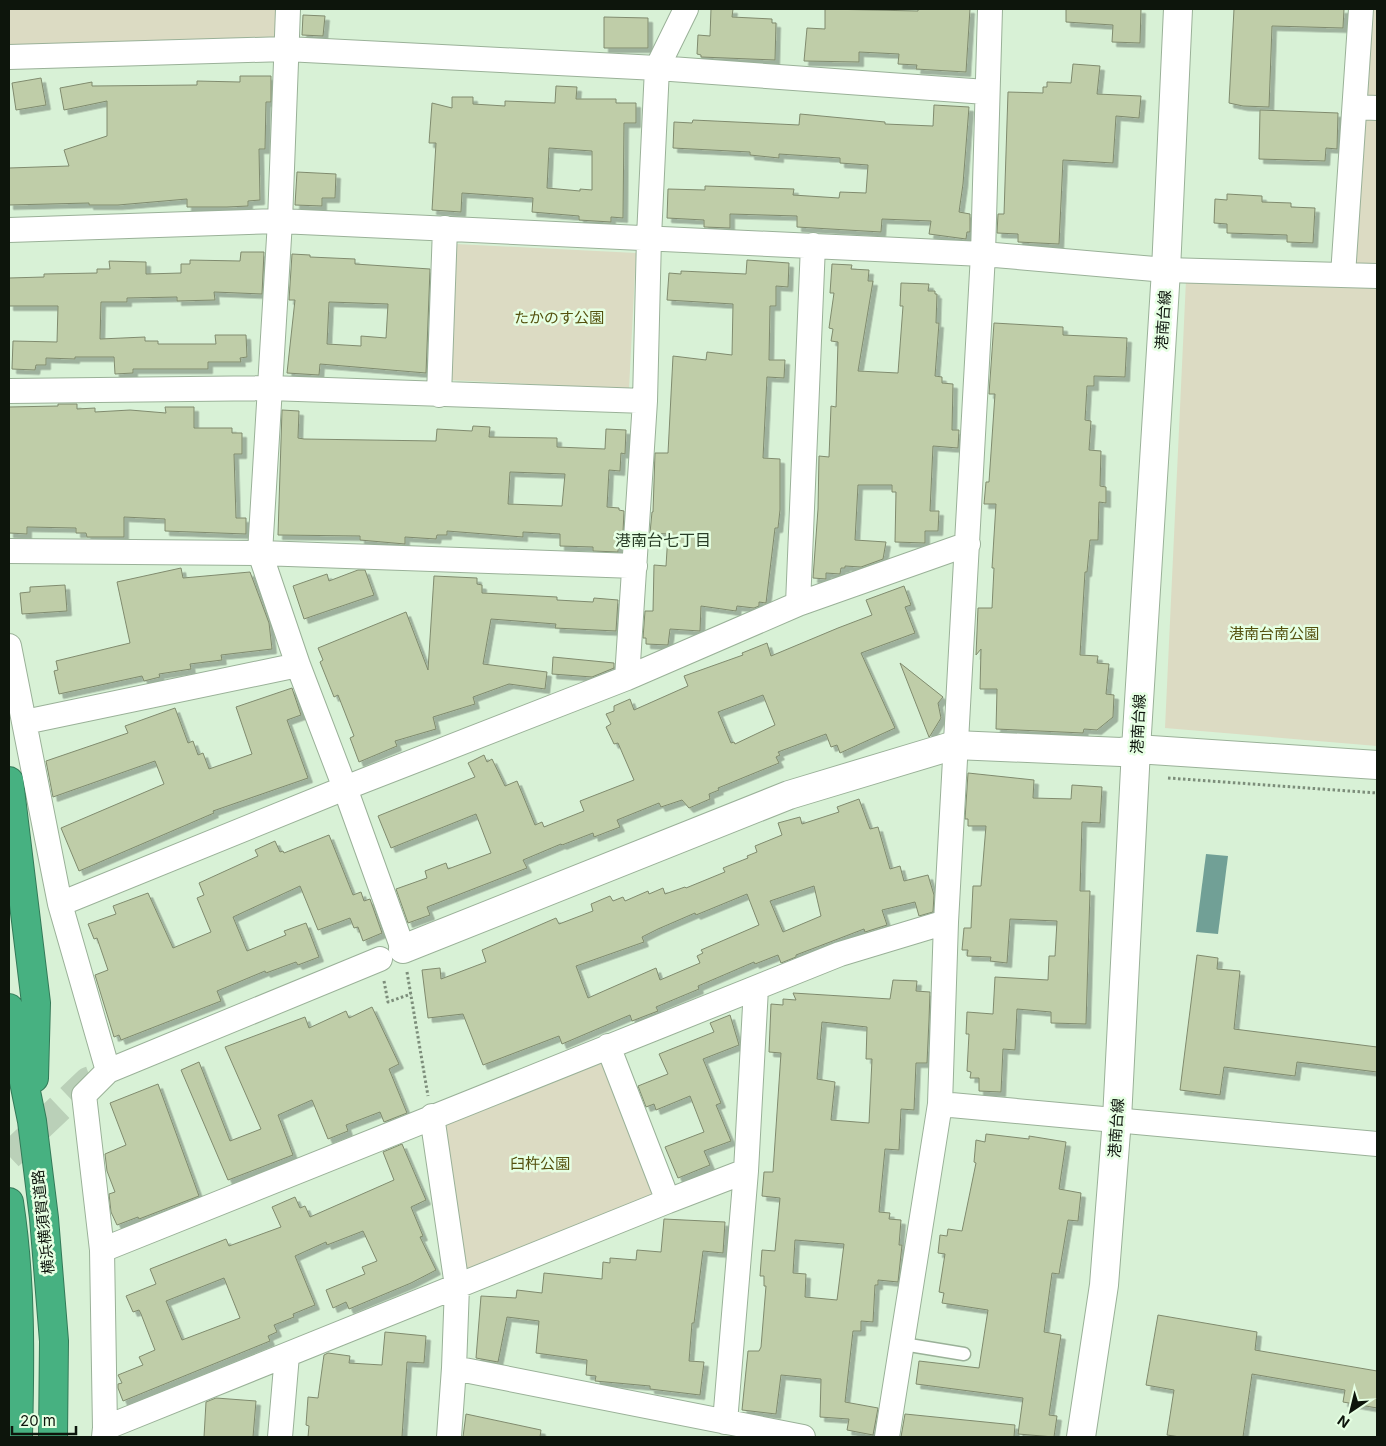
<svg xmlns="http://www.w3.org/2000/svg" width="1386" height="1446" viewBox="0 0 1386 1446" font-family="Inter,'Noto Sans JP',sans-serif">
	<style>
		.green { fill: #dcdbc3 }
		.water { fill: #71a096 }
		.building { fill: #bfcda8; stroke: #808b6e; fill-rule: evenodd; filter: url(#shadow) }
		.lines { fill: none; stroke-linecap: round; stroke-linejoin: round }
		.secondary-tunnel { stroke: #bad0b8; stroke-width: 28; stroke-dasharray: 28 14; stroke-linecap: butt }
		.lane-casing { stroke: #9ab198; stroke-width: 15 }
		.street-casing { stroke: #9ab198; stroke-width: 26 }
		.secondary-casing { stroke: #9ab198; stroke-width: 30 }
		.highway-casing { stroke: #337a58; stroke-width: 30 }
		.path { stroke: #7c8d7a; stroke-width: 3; stroke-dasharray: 2.5 2.5; stroke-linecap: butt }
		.lane { stroke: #fff; stroke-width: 12 }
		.street { stroke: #fff; stroke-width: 24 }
		.secondary { stroke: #fff; stroke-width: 28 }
		.highway { stroke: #47b181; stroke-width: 28 }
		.labels { text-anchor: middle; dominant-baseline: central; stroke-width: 5; stroke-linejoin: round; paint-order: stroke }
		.park-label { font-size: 15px; fill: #54510e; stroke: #e6ffe3 }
		.street-label { font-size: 15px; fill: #0d150c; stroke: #e6ffe3 }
		.neighbourhood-label { font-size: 16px; fill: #2a3e28; stroke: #e6ffe3 }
	</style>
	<defs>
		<filter id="shadow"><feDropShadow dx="4.5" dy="4.5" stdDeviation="0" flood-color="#0004"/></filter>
	</defs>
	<rect width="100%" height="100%" fill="#d8f1d6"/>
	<path class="green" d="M 9,9 L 288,9 L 286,49 L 9,58 Z
		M 1361,9 L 1377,9 L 1377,276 L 1343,275 Z
		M 456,244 L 636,253 L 629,389 L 448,380 Z
		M 1186,280 L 1377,287 L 1377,746 L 1165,728 Z
		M 608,1046 L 668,1201 L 457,1286 L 432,1116 Z"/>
	<path class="water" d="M 1206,854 L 1228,856 L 1218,934 L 1196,932 Z"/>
	<path class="building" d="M 711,9 L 733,9 L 732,17 L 772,19 L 772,23 L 776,23 L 775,60 L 701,57 L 701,55 L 697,54 L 698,35 L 710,36 Z
		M 825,9 L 918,11 L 918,9 L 970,9 L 966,72 L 916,69 L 917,65 L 898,64 L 899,54 L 859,52 L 859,62 L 804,61 L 807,28 L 825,29 Z
		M 1066,9 L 1141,9 L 1140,43 L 1112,42 L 1113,25 L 1066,22 Z
		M 1234,9 L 1344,9 L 1343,28 L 1272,26 L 1269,107 L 1243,106 L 1229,103 Z
		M 303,15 L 325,16 L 323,36 L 302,35 Z
		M 604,17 L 648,18 L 648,48 L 604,48 Z
		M 1073,64 L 1100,66 L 1097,94 L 1141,96 L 1139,118 L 1116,116 L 1113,163 L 1063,160 L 1059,244 L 1018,242 L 1018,234 L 997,233 L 998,214 L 1004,214 L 1008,92 L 1043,93 L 1043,87 L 1047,87 L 1047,82 L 1071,83 Z
		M 240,76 L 271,76 L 271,102 L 266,102 L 265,149 L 259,149 L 260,200 L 248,201 L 248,206 L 227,207 L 187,207 L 187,199 L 118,205 L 89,205 L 89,203 L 9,205 L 9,168 L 69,166 L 64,150 L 107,136 L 107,101 L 64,110 L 60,88 L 92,82 L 92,86 L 197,85 L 197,81 L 240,82 Z
		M 41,78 L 46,105 L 16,110 L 12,83 Z
		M 556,86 L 577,87 L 576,99 L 616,99 L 616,103 L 636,103 L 636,123 L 624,123 L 623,218 L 611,217 L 611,222 L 579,220 L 579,216 L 532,212 L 533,198 L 462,193 L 461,212 L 432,210 L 436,143 L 429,143 L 432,103 L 452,108 L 452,97 L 473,97 L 473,104 L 505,106 L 505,101 L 555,103 ZM 549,148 L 592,151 L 592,190 L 580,189 L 580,191 L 547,188 Z
		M 934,105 L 969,107 L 963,184 L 959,212 L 970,214 L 970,232 L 967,232 L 966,239 L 929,234 L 931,221 L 882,219 L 881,232 L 797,227 L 797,216 L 730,214 L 730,228 L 704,227 L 704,220 L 667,218 L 668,189 L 705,190 L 705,186 L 794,189 L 793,195 L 839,198 L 840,192 L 866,193 L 868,165 L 840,163 L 840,158 L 779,154 L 779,158 L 750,155 L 750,152 L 673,148 L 674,122 L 692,123 L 693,120 L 799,125 L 800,114 L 885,122 L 885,124 L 933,126 Z
		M 1260,110 L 1338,113 L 1337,149 L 1326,148 L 1325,161 L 1259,159 Z
		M 297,172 L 336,174 L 335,198 L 322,198 L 322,206 L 295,205 Z
		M 1227,194 L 1262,196 L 1262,202 L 1291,203 L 1291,207 L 1315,208 L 1313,243 L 1287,242 L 1287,235 L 1227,233 L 1227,224 L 1214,223 L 1215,199 L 1227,200 Z
		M 241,252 L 264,252 L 262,294 L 214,292 L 215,300 L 177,301 L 177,297 L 127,298 L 127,302 L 101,302 L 100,339 L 145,337 L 145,341 L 158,341 L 158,344 L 216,344 L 215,335 L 246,335 L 247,357 L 240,358 L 241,362 L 208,362 L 208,369 L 133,369 L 133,373 L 115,374 L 114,357 L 75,357 L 75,359 L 46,358 L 46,365 L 36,365 L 35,370 L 12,369 L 13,341 L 57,342 L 58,306 L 9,306 L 9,278 L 44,277 L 44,274 L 97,273 L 97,269 L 110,269 L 109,261 L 146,262 L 146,274 L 181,273 L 181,264 L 190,264 L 190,260 L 240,261 Z
		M 292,254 L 310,255 L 310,257 L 355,259 L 355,264 L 430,269 L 426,373 L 320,364 L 319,375 L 287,373 L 295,300 L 289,300 ZM 329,302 L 388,304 L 386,338 L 361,336 L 361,346 L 327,344 Z
		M 747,260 L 789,263 L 788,287 L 776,286 L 776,306 L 770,306 L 769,360 L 785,360 L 784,378 L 767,377 L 763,458 L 780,459 L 780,510 L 778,528 L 775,528 L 766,603 L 759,602 L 759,606 L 754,608 L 737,606 L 736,611 L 701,606 L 700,631 L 670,629 L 668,645 L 646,644 L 646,638 L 643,638 L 645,611 L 653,611 L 654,565 L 666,566 L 668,534 L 650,533 L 652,512 L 653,512 L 655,453 L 668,453 L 673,356 L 706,360 L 707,352 L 732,355 L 733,304 L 667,300 L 669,273 L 681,274 L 681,271 L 746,274 Z
		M 832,264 L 852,265 L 851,269 L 869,270 L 868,281 L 873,281 L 858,371 L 898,373 L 903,306 L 900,306 L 901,283 L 929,284 L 928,291 L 935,291 L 935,294 L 937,294 L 936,323 L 939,323 L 935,376 L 942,377 L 942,383 L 953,384 L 952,430 L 959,430 L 958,448 L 933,446 L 930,511 L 939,511 L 938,531 L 925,531 L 925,543 L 895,542 L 896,492 L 892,492 L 892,485 L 858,485 L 855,540 L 886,542 L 883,559 L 861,567 L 845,566 L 845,568 L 841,568 L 840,574 L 826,573 L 826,579 L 813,578 L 818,509 L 819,456 L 829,457 L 831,406 L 836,407 L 838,342 L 831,341 L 833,329 L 829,328 L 834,293 L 830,293 Z
		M 994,323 L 1063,327 L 1063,335 L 1127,338 L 1125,377 L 1094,376 L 1094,386 L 1087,386 L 1085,420 L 1091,421 L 1089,450 L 1101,451 L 1100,486 L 1106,487 L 1106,503 L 1099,502 L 1098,540 L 1090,540 L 1087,572 L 1085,572 L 1080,655 L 1098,656 L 1097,663 L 1109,664 L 1106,694 L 1114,695 L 1113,717 L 1097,730 L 1084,729 L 1083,733 L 996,729 L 997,689 L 980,689 L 981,649 L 976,655 L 978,608 L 992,608 L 994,568 L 992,568 L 996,504 L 984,504 L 986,482 L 989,482 L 995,394 L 989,394 Z
		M 58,404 L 77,404 L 77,409 L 95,408 L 95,412 L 130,410 L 166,413 L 165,407 L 194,407 L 194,428 L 232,428 L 232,433 L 242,433 L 242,454 L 234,454 L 236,518 L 246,518 L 246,534 L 165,531 L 165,519 L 124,517 L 124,537 L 87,537 L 86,533 L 76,533 L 76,528 L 27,527 L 27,534 L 9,533 L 9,407 L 58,406 Z
		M 282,410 L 299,411 L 298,438 L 304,439 L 436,441 L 437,429 L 472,431 L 473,426 L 490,427 L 489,437 L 557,438 L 557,447 L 605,449 L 606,429 L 626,430 L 625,454 L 621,453 L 620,471 L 609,470 L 607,507 L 619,508 L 619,510 L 624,511 L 623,532 L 618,532 L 618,552 L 593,551 L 593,547 L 560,546 L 560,534 L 523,532 L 523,537 L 447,531 L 447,535 L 437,535 L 436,539 L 405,537 L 405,544 L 360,540 L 360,536 L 278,535 ZM 510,472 L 565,474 L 562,506 L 508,504 Z
		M 181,568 L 183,578 L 250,572 L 269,623 L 272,649 L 221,655 L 222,660 L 190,664 L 191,669 L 159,674 L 160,677 L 144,681 L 142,676 L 59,694 L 54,671 L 58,670 L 56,661 L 130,643 L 117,582 Z
		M 358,570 L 365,570 L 374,595 L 304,619 L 293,586 L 327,574 L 329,581 Z
		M 434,576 L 477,578 L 477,584 L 482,585 L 482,593 L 557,597 L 557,600 L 593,602 L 594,598 L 618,600 L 616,631 L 555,628 L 556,624 L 491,619 L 483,664 L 547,672 L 545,689 L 509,684 L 473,697 L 475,704 L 433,717 L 436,729 L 395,741 L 397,746 L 359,762 L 350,738 L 354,736 L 338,695 L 334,697 L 320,662 L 323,660 L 318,648 L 406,612 L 428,670 Z
		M 65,585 L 67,611 L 22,614 L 20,593 L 30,592 L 30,587 Z
		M 904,586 L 911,605 L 905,607 L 915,633 L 861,653 L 895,728 L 840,753 L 837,745 L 831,747 L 826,734 L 778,752 L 780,755 L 776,757 L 779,763 L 718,788 L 719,790 L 709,794 L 710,799 L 689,808 L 682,800 L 661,807 L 659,803 L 617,820 L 620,827 L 594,837 L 593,833 L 562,845 L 561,844 L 523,860 L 527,868 L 427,907 L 430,915 L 408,923 L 396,889 L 427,878 L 425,871 L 446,863 L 448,869 L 491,853 L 476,814 L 391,848 L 378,816 L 475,777 L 468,763 L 484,755 L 487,762 L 492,759 L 505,786 L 517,781 L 535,825 L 542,822 L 544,827 L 584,811 L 580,801 L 634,780 L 618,743 L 614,744 L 606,727 L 611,724 L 606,714 L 614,711 L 614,706 L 630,699 L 634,710 L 688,686 L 684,676 L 743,655 L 742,653 L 767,643 L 771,656 L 838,628 L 872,615 L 866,600 ZM 763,695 L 775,725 L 735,744 L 734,742 L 731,743 L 718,712 Z
		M 553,657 L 614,663 L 614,668 L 592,677 L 552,674 Z
		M 900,663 L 943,697 L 938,703 L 941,718 L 930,736 L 929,737 Z
		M 292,688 L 301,715 L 287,720 L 308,778 L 213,811 L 214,813 L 79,871 L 61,828 L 164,784 L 155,761 L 53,797 L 46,761 L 128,733 L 125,726 L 175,708 L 188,743 L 193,741 L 198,755 L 203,753 L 209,769 L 252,754 L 236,707 Z
		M 968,773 L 1034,780 L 1033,798 L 1071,799 L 1072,785 L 1102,787 L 1100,823 L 1082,822 L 1080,891 L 1090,891 L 1086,1024 L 1051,1023 L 1051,1012 L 1017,1009 L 1015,1050 L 1003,1049 L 1001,1092 L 979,1091 L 979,1078 L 970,1078 L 971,1072 L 967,1071 L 969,1034 L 966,1034 L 967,1012 L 993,1014 L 995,977 L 1048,980 L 1049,956 L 1055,956 L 1057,921 L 1010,919 L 1007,963 L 990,961 L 991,957 L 967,956 L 968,950 L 962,950 L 964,928 L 971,928 L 973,886 L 981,886 L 986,826 L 968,826 L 968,819 L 965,819 Z
		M 859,799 L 870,829 L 878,827 L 890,869 L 900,866 L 904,881 L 928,875 L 934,895 L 933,912 L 919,916 L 915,902 L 882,910 L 887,925 L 865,932 L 864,929 L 796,955 L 796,957 L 781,963 L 778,955 L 755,964 L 754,962 L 698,986 L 699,989 L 656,1007 L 658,1011 L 632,1021 L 630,1015 L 562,1044 L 559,1036 L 483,1065 L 463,1014 L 428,1018 L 422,970 L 440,968 L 441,979 L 486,962 L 482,950 L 556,918 L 559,924 L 593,911 L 591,904 L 610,896 L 613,901 L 623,897 L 625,901 L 648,891 L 649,894 L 663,888 L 665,894 L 685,887 L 686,888 L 725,872 L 723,868 L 748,858 L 747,856 L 757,852 L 755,846 L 782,835 L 778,823 L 800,817 L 802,824 L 839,812 L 837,807 ZM 814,886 L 821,916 L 783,932 L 770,901 ZM 747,894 L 759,925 L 701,950 L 703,953 L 697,956 L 700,963 L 660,980 L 656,968 L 588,998 L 576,966 L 644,942 L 642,937 L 658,929 L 695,913 L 696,915 Z
		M 329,835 L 353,895 L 361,892 L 364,901 L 370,899 L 382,933 L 363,941 L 358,927 L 354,928 L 350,918 L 318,930 L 300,886 L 233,917 L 247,951 L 286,935 L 284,931 L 306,923 L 319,957 L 298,965 L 296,962 L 266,973 L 265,971 L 217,991 L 221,1001 L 121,1040 L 119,1035 L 114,1037 L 95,975 L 108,970 L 97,938 L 94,939 L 88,924 L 116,914 L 113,906 L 148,893 L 173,948 L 211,932 L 197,898 L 204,895 L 199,883 L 258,856 L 255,850 L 275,841 L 280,852 L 283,851 L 284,853 Z
		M 1197,955 L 1218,958 L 1217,969 L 1240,971 L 1234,1029 L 1377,1047 L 1377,1072 L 1297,1062 L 1295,1076 L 1224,1067 L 1220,1095 L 1180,1090 Z
		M 893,980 L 917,981 L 916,991 L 930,992 L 929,1020 L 927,1063 L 916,1063 L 914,1110 L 901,1109 L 899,1150 L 885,1149 L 879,1212 L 890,1213 L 889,1219 L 901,1220 L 899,1245 L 902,1245 L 898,1282 L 878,1280 L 878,1285 L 875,1285 L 873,1322 L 861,1321 L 861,1331 L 853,1331 L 845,1402 L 878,1408 L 873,1435 L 847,1430 L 849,1419 L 820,1417 L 821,1379 L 781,1375 L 776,1414 L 742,1410 L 748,1351 L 759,1351 L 761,1347 L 766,1286 L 764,1286 L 764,1276 L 760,1276 L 762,1250 L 775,1251 L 780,1198 L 762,1196 L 764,1172 L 773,1172 L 781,1053 L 769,1052 L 771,1004 L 783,1005 L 783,999 L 796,1000 L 793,993 L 890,999 ZM 822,1022 L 867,1027 L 866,1059 L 872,1059 L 869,1123 L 831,1120 L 835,1082 L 817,1079 ZM 795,1240 L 844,1244 L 837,1300 L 805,1297 L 806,1274 L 793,1273 Z
		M 372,1007 L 399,1064 L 389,1069 L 407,1113 L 384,1122 L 380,1112 L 346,1125 L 348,1131 L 328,1139 L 312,1100 L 278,1115 L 293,1155 L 228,1180 L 181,1070 L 199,1062 L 230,1141 L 261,1129 L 225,1047 L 305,1017 L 309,1028 L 346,1011 L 349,1018 Z
		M 730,1015 L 739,1045 L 703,1059 L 721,1103 L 716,1105 L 731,1141 L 704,1151 L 710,1165 L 678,1178 L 665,1147 L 704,1132 L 690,1096 L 656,1110 L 654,1104 L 646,1107 L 638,1086 L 668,1074 L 659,1054 L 714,1032 L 710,1023 Z
		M 158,1084 L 199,1196 L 139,1219 L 138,1217 L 117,1225 L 111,1212 L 109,1194 L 115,1192 L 107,1171 L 105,1154 L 126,1145 L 110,1103 Z
		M 986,1134 L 1029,1139 L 1029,1136 L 1066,1142 L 1059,1189 L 1081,1193 L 1078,1221 L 1068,1220 L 1059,1274 L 1052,1273 L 1044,1332 L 1061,1335 L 1049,1415 L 1057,1416 L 1054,1437 L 1018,1434 L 1023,1398 L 916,1384 L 919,1361 L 979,1368 L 988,1310 L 942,1303 L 944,1293 L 939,1292 L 945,1254 L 938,1253 L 940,1235 L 947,1236 L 948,1229 L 962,1231 L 976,1163 L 974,1162 L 976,1140 L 985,1142 Z
		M 402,1144 L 426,1200 L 411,1207 L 423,1236 L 420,1237 L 436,1270 L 411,1283 L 349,1309 L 346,1302 L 333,1308 L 326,1290 L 365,1274 L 362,1267 L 377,1261 L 363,1231 L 327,1245 L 326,1242 L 295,1256 L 315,1305 L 293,1314 L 294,1317 L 274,1325 L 277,1332 L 268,1336 L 270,1341 L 123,1401 L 118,1388 L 118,1384 L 122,1383 L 118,1375 L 143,1365 L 139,1357 L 155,1350 L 141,1314 L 139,1310 L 133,1312 L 126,1296 L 156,1284 L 150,1269 L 226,1239 L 229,1246 L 281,1227 L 272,1207 L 295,1197 L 300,1208 L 305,1206 L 310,1217 L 394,1180 L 383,1152 ZM 224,1278 L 240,1318 L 182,1340 L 166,1301 Z
		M 664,1219 L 725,1222 L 723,1253 L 703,1251 L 694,1323 L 692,1323 L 689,1361 L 704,1362 L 700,1395 L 650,1389 L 650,1386 L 595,1381 L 596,1376 L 586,1375 L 587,1360 L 536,1353 L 539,1321 L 507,1317 L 498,1362 L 476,1358 L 481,1296 L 516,1298 L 517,1290 L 542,1293 L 544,1273 L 602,1279 L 603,1262 L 610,1263 L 610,1258 L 636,1260 L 637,1250 L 661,1252 Z
		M 1158,1315 L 1257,1332 L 1255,1350 L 1377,1371 L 1377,1408 L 1343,1402 L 1345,1390 L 1252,1374 L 1243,1437 L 1180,1437 L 1167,1435 L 1174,1390 L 1146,1385 Z
		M 385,1332 L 426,1336 L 424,1363 L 407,1362 L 402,1437 L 308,1437 L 309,1426 L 306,1425 L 308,1397 L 318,1398 L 324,1355 L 328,1353 L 350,1356 L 349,1363 L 382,1365 Z
		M 216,1398 L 256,1401 L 253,1437 L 204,1437 L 206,1402 Z
		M 466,1414 L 541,1430 L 540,1437 L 463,1437 Z
		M 905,1414 L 1015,1425 L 1014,1437 L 901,1437 Z"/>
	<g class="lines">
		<path class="secondary-tunnel" d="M 9,1156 L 88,1081 L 102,1076"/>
		<g class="lane-casing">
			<path id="lane" d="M 903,1344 L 964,1354"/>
		</g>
		<g class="street-casing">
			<path id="street" d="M 288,9 L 280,221 L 260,553 L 298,665 L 345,788 L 403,949
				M 9,57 L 286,49 L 657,68 L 986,92
				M 1355,107 L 1377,108
				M 9,230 L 280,221 L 983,254 L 1166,270 L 1377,276
				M 1343,275 L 1361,9
				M 9,391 L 269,388 L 645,401
				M 439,395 L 445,228
				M 9,551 L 260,553 L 635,566
				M 798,604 L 813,245
				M 9,646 L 60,904 L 108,1071 L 84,1095 L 102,1250 L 840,954 L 946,922
				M 627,678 L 645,401 L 649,237 L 657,68 L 686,9
				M 25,722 L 298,665
				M 60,904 L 345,788 L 627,678 L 798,604 L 968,544
				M 108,1071 L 380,959
				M 940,1104 L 1377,1144
				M 432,1116 L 457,1286 L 454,1368 L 803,1437
				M 668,1201 L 746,1171
				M 102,1250 L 105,1428
				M 725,1422 L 746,1171 L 756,988
				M 104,1437 L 105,1428 L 668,1201 L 608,1046
				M 280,1437 L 287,1355
				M 449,1437 L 454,1368
				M 887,1437 L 940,1104 L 946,922 L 983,254 L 990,9"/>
		</g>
		<g class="secondary-casing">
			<path id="secondary" d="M 403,949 L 789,795 L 955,745 L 1121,752 L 1136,749 L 1377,765
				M 1081,1437 L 1104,1285 L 1117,1119 L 1136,749 L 1166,270 L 1178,9"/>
		</g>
		<g class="highway-casing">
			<path id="highway" d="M 9,781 L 36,1003 L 34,1078
				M 9,1008 L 32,1121 L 44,1218 L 54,1341 L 53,1437
				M 9,1202 C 21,1280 20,1358 18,1437"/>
		</g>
		<path class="path" d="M 1168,778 L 1377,793
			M 407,972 L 428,1096
			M 384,981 L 388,1002 L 411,994"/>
		<use href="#lane" class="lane"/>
		<use href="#street" class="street"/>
		<use href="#secondary" class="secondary"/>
		<use href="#highway" class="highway"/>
	</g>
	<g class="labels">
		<g class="park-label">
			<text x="559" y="317">たかのす公園</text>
			<text x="1274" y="633">港南台南公園</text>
			<text x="540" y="1163">臼杵公園</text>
		</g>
		<g class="street-label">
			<text transform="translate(1163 320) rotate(-86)">港南台線</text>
			<text transform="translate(1138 724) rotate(-87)">港南台線</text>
			<text transform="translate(1116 1128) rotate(-86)">港南台線</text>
			<text transform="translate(43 1222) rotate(-96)">横浜横須賀道路</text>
		</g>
		<g class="neighbourhood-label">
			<text x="663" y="540">港南台七丁目</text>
		</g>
	</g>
	<rect width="1386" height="1446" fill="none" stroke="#0d150c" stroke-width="20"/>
	<g transform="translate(1351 1411) rotate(215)" stroke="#e6ffe3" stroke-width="4" paint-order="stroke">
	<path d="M0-4L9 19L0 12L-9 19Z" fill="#0d150c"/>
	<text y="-8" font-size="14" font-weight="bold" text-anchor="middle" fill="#0d150c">N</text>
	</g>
	<path d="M12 1426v8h64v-8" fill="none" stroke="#0d150c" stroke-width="2.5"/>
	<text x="20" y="1426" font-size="15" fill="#0d150c" stroke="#e6ffe3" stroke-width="4" paint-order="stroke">20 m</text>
</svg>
